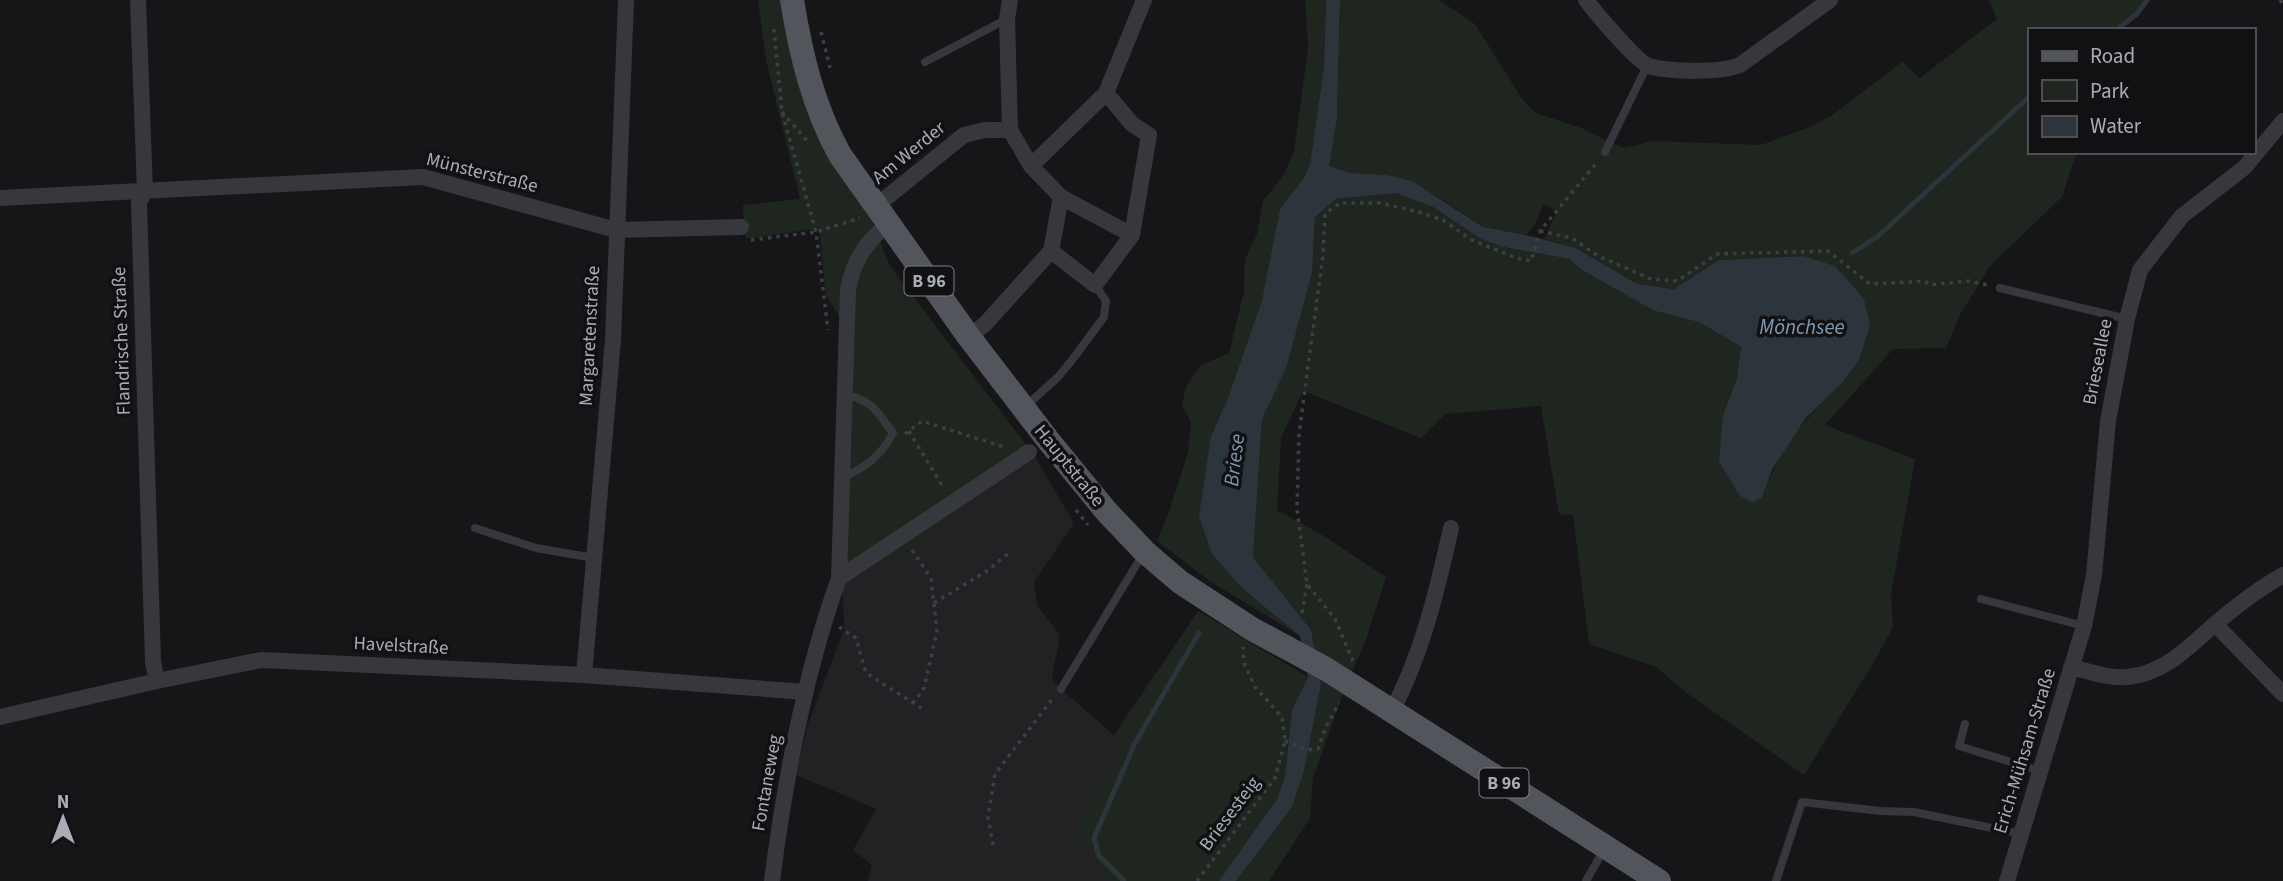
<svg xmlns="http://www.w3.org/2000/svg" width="2283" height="881" viewBox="0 0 2283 881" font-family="'Source Sans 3',sans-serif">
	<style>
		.built { fill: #222225 }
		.green { fill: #1e261f }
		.water { fill: #2c353c }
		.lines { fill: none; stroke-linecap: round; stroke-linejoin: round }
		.stream { stroke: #2c353c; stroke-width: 5 }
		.path { stroke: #3d3f44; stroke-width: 3.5; stroke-dasharray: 3.5 5; stroke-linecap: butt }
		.service { stroke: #37383d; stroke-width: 8 }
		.minor { stroke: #37383d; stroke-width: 16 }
		.primary { stroke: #53555c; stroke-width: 24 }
		.labels { text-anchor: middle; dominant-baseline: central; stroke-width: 7; stroke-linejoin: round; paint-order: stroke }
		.shield { fill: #111113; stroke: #7b7e86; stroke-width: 2 }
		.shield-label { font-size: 18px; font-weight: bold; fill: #a8adb8 }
		.street-label { font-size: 19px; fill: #a8adb8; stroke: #111113 }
		.water-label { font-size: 21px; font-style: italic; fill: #809ab2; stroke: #111113 }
	</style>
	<rect width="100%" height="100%" fill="#161618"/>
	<path class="built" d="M 1034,455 L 1074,523 L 1034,582 L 1037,605 L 1060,635 L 1052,678 L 1061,689 L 1114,735 L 1124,741 L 1073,835 L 1112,881 L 868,881 L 872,865 L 853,850 L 876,809 L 796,775 L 808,724 L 844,629 L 842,582 Z"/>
	<path class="green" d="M 758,0 L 783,0 L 890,266 L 1034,455 L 911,549 L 842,582 L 839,316 L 826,296 L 819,228 L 753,238 L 747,238 L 744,234 L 743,205 L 800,199 L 766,60 Z
		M 1305,0 L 1326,0 L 1324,67 L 1310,164 L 1303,179 L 1280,209 L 1262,300 L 1228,398 L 1211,436 L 1243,589 L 1300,636 L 1211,582 L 1157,541 L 1168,515 L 1188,452 L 1191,422 L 1182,405 L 1186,387 L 1201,365 L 1229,353 L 1244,291 L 1245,259 L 1257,234 L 1263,201 L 1284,174 L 1294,152 L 1308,48 Z
		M 1340,0 L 1439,0 L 1475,24 L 1522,99 L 1536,113 L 1581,128 L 1624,148 L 1654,141 L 1761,145 L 1810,127 L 1831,116 L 1902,62 L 1920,78 L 1997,19 L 1989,0 L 2147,0 L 2137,14 L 2116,30 L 2029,30 L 2029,152 L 2079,152 L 2074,160 L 2062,197 L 1990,266 L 1961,313 L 1946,348 L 1893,349 L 1825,425 L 1915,459 L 1891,595 L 1893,627 L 1874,662 L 1804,775 L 1688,694 L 1656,667 L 1589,644 L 1573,515 L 1559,514 L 1541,406 L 1445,414 L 1421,438 L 1303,391 L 1281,438 L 1277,510 L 1324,536 L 1386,577 L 1365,643 L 1347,682 L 1313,778 L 1310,818 L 1269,881 L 1236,881 L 1292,807 L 1304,771 L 1321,684 L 1311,630 L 1253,557 L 1262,419 L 1286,369 L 1300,318 L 1312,273 L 1315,217 L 1336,199 L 1396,193 L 1433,207 L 1481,239 L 1503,247 L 1570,259 L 1580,269 L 1642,304 L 1699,322 L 1741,347 L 1737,378 L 1723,415 L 1762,497 C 1780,448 1805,418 1842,383 L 1835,266 L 1804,256 L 1719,260 L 1674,289 L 1637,284 L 1576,248 L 1544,239 L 1557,212 L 1544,204 L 1534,226 L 1526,235 L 1483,227 L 1437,196 L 1387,175 L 1350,173 L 1329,166 L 1337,118 Z
		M 1198,611 L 1308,677 L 1292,710 L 1285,776 L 1277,799 L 1219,881 L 1112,881 L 1073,835 L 1124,741 L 1114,735 Z"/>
	<path class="water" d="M 1326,0 L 1340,0 L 1337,118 L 1329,166 L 1350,173 L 1387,175 L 1412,181 L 1483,227 L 1526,235 L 1576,248 L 1637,284 L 1674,289 L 1719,260 L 1804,256 L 1835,266 L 1864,299 L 1870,325 L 1859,360 L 1842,383 L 1806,418 L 1773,468 L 1762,497 L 1752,503 L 1739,495 L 1719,461 L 1723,415 L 1737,378 L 1741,347 L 1699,322 L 1656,311 L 1642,304 L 1580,269 L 1570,259 L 1503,247 L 1481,239 L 1433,207 L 1396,193 L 1336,199 L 1315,217 L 1312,273 L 1300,318 L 1286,369 L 1262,419 L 1253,557 L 1311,630 L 1321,684 L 1304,771 L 1292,807 L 1236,881 L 1219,881 L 1277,799 L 1285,776 L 1292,710 L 1308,677 L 1300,636 L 1243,589 L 1212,554 L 1199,516 L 1211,436 L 1228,398 L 1262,300 L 1280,209 L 1303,179 L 1310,164 L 1324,67 Z"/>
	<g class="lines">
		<path class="stream" d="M 2116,30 L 2137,14 L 2147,0
			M 1852,253 L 1877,237 L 2029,97
			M 1124,881 L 1099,856 L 1094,838 L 1135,743 L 1199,633"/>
		<path class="path" d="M 2280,0 L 2283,5
			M 774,29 L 782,112 L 816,232 L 828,330
			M 821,32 L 830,68
			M 782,112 L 810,144
			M 1540,231 L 1572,238 L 1598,256 L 1651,279 L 1677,281 L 1717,254 L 1828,251 L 1870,284 L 1925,281 L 1930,285 L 1968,281 L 1988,285
			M 751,240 L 816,232 L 860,218
			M 909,431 L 944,489
			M 905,434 L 922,421 L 1007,448
			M 1076,510 L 1088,525
			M 912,550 L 931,578 L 937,631 L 924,688 L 913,703
			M 934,603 L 987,571 L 1010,552
			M 1302,613 L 1307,584
			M 839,627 L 856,638 L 866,673 L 926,711
			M 1353,661 L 1335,619 L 1307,584 L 1297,509 L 1299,434 L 1323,255 L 1325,214 L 1340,203 L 1380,203 L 1419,212 L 1443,220 L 1470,239 L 1516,258 L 1531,261 L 1540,231 L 1598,161
			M 1285,741 L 1306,750 L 1318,749 L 1325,729 L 1339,703
			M 993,845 L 988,817 L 995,774 L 1053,698
			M 1197,881 L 1275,778 L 1285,741 L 1282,717 L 1255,687 L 1244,663 L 1243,647"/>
		<path class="service" d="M 925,62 L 1007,19
			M 1605,152 L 1647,66
			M 2000,288 L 2127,319
			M 1026,406 L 1058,377 L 1072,360 L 1104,317 L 1106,301 L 1095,285
			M 842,478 C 866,467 881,456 893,433 C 877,412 873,400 845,395
			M 475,528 L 536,548 L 594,558
			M 1981,599 L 2084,626
			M 1061,689 L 1143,554
			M 1965,724 L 1959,746 L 2040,771
			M 1586,881 L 1603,851
			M 1776,881 L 1802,802 L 1880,811 L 1914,812 L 2021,834"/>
		<path class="minor" d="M 138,0 L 145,192 L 139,202 L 153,662 L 157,681
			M 1010,0 L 1007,19 L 1010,130 L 1031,166 L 1061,197 L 1132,235
			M 1586,0 C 1595,12 1637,62 1649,66 C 1669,72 1721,73 1740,65 L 1830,0
			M 1031,166 L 1106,93 L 1144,0
			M 0,198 L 423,177 L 616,230 L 741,227
			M 876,206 L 964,135 L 985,130 L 1010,130
			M 1051,251 L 1095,285 L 1132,235 L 1149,135 L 1132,124 L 1106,93
			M 969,337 L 986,323 L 1051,251 L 1061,197
			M 839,578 L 1029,452
			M 2215,624 L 2283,694
			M 2071,667 C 2089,671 2109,679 2128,677 C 2165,673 2187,648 2214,625 C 2235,607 2258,589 2283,575
			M 584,675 L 613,340 L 626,0
			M 1392,711 C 1422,654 1437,591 1451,528
			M 0,717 L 157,681 L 261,660 L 584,675 L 805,692
			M 772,881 C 785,779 804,675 839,578 L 848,290 C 853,261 866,242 888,224
			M 2007,881 L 2084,626 L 2094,575 L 2108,421 L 2127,319 L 2140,270 L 2182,216 L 2245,167 L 2283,121"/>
		<path class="primary" d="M 792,0 C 801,55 813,106 840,155 L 969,337 L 1048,440 L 1107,512 L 1145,552 L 1180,582 L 1252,629 L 1326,669 L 1659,881"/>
	</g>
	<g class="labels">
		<g class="shield">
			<rect x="904.5" y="266.5" width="49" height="29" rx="5"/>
			<rect x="1479.5" y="768.5" width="49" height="29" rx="5"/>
		</g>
		<g class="shield-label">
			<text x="929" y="281">B 96</text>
			<text x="1504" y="783">B 96</text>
		</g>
		<g class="street-label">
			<text transform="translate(909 153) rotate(-39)">Am Werder</text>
			<text transform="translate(482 173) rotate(14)">Münsterstraße</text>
			<text transform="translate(590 336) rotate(-87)">Margaretenstraße</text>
			<text transform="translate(122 341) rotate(-92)">Flandrische Straße</text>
			<text transform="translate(2098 362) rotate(-79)">Brieseallee</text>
			<text transform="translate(1069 466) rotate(51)">Hauptstraße</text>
			<text transform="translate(401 646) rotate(3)">Havelstraße</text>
			<text transform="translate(2025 751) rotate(-73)">Erich-Mühsam-Straße</text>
			<text transform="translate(767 783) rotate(-80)">Fontaneweg</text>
			<text transform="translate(1230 814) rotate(-53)">Briesesteig</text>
		</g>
		<g class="water-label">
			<text x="1802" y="327">Mönchsee</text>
			<text transform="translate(1234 460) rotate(-83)">Briese</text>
		</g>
	</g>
	<rect x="2028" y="28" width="228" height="126" fill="#111113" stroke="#4d4f55" stroke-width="2"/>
	<rect x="2042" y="51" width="35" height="10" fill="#53555c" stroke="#4d4f55" stroke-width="2"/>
	<text x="2090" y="63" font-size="21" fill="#a8adb8">Road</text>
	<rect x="2042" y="80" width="35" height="21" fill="#1e261f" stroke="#4d4f55" stroke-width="2"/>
	<text x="2090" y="98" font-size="21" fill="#a8adb8">Park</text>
	<rect x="2042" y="116" width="35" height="21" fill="#2c353c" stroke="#4d4f55" stroke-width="2"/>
	<text x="2090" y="133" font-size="21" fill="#a8adb8">Water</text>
	<g transform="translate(63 818)" stroke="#111113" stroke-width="5" paint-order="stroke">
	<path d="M0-5L12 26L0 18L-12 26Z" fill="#a8adb8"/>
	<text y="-10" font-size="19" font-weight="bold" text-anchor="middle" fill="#a8adb8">N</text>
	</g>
</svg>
